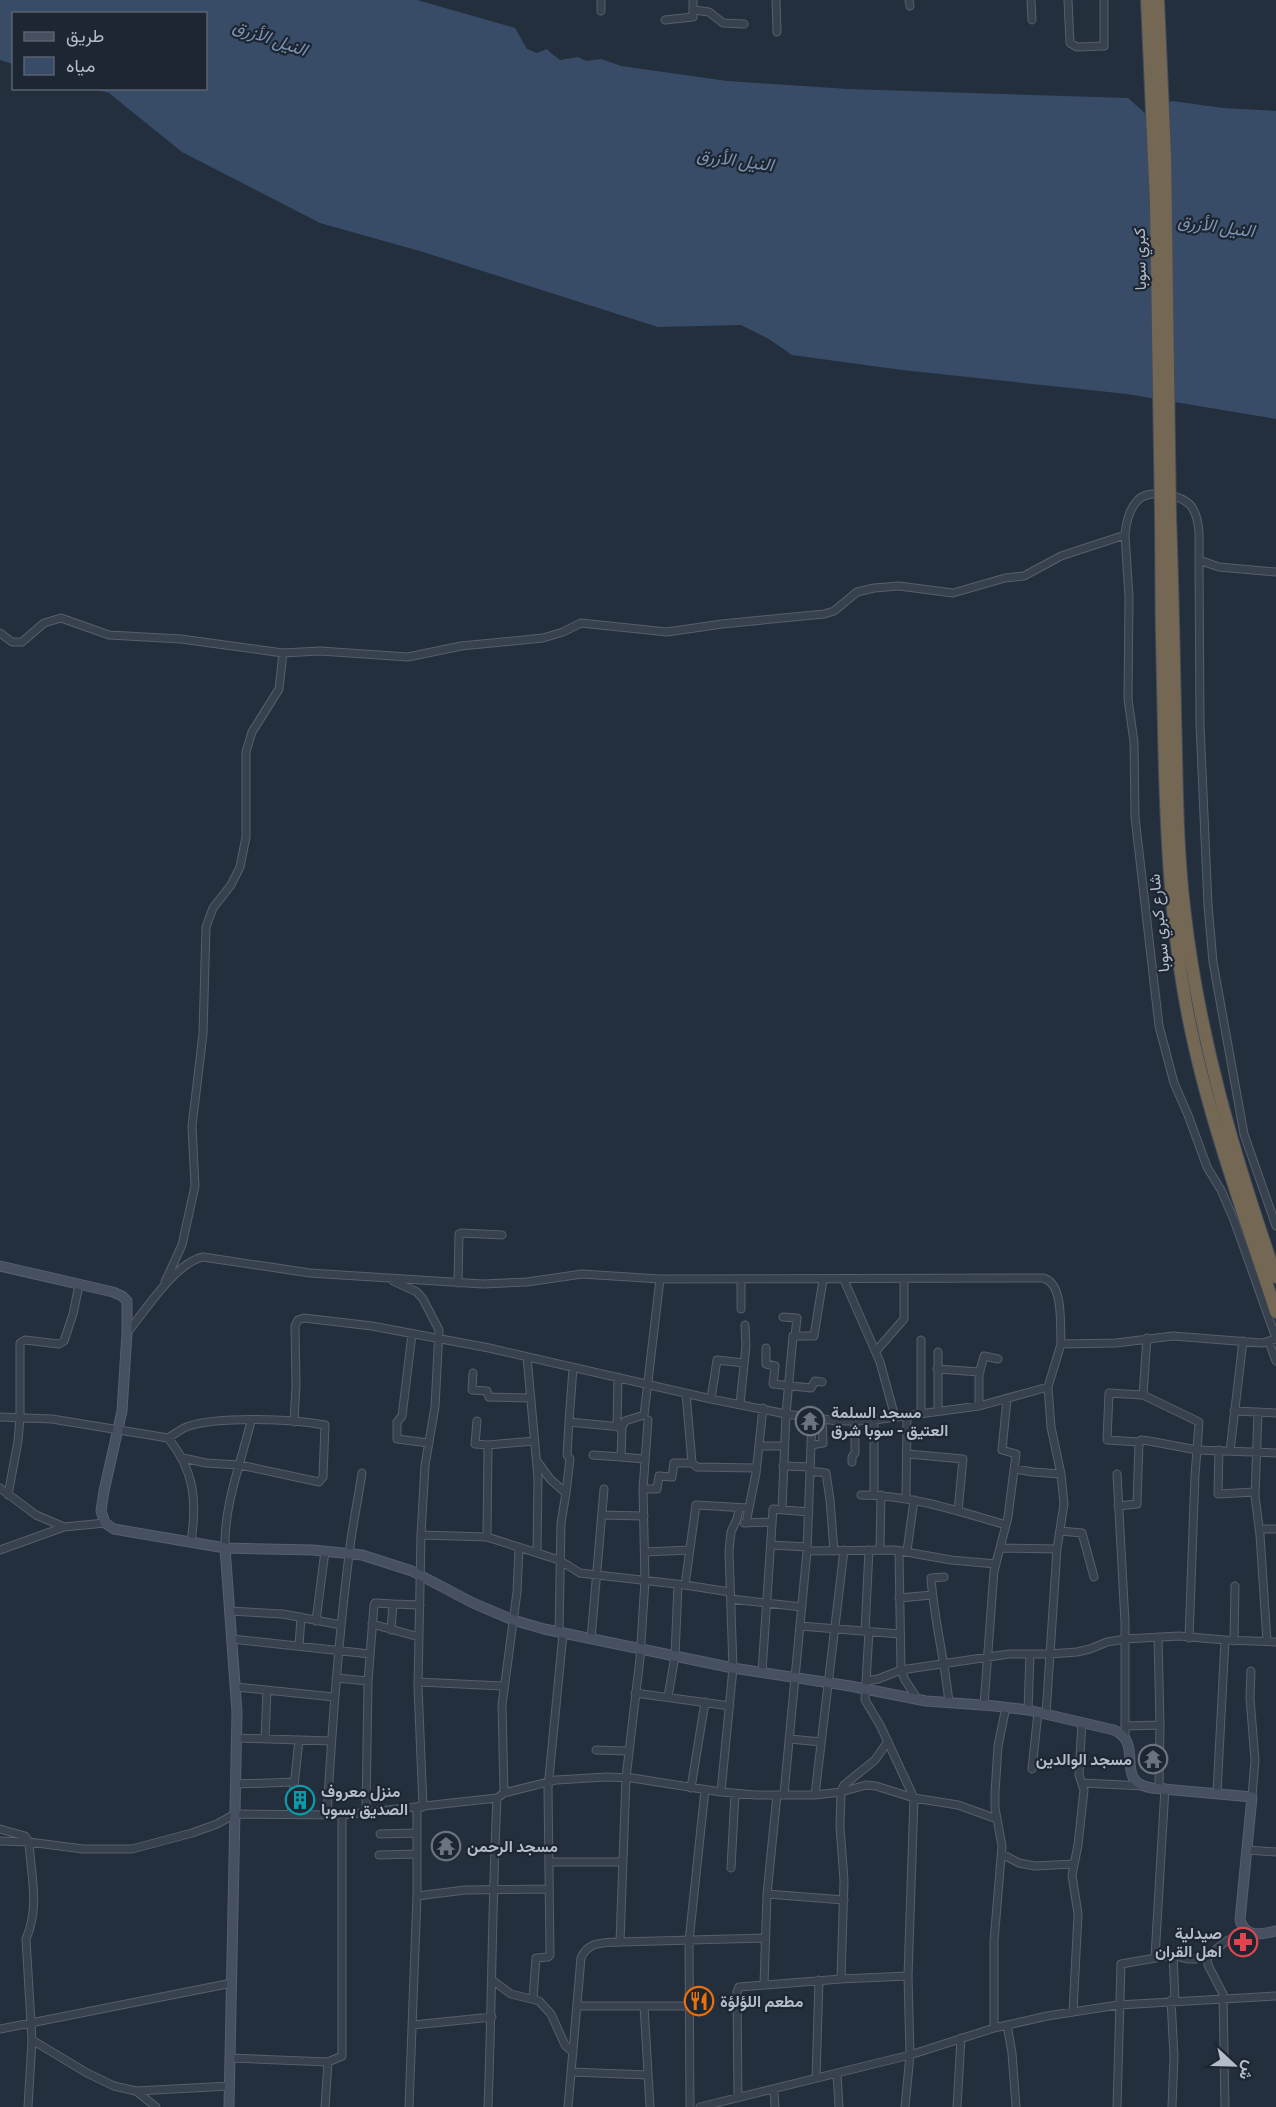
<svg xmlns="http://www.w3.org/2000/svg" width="1276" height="2107" viewBox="0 0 1276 2107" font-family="'Fira Sans Condensed',Vazirmatn,sans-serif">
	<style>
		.water { fill: #394c67 }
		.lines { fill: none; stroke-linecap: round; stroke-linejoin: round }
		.street-casing { stroke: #565f6c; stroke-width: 9 }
		.secondary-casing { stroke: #565f6c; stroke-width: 11 }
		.highway-casing { stroke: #434c59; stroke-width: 14 }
		.street { stroke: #38414e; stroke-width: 7 }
		.secondary { stroke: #465061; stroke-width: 9 }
		.highway { stroke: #746855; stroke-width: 12 }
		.highway-bridge-casing { stroke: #434c59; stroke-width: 14; stroke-linecap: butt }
		.highway-bridge { stroke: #746855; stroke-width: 12 }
		.labels { text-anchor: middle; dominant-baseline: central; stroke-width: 4.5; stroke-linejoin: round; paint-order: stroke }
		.street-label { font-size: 16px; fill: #b4bcc9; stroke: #1d2633 }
		.poi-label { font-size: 16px; font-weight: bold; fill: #b4bcc9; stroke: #1d2633; text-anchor: start }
		.water-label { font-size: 18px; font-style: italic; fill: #7c92b1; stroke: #1d2633 }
	</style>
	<rect width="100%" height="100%" fill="#242f3e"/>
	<path class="water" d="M 0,0 L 417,0 L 515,28 L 527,49 L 537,53 L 547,49 L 552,54 L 560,60 L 578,57 L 586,61 L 601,59 L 621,66 L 727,81 L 848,89 L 1128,98 L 1147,115 L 1172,101 L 1223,108 L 1276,111 L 1276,419 L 1127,394 L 902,370 L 792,355 L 769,339 L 741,325 L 658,327 L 423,252 L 320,223 L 182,152 L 109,93 L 95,89 L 206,88 L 206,14 L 14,14 L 13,64 L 0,60 Z"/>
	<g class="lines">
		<g class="street-casing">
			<path id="street" d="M 601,0 L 601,11
				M 776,0 L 777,32
				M 909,0 L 910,6
				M 1031,0 L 1032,20
				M 1068,0 L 1070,43 L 1077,47 L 1104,46 L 1104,0
				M 694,10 L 709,12 L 723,23 L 744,24
				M 665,20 L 693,17 L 693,0
				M 1125,535 L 1129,597 L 1128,699 L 1134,742 L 1135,817 L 1159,1026 L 1174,1083 L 1188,1115 L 1207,1167 L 1221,1190 L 1234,1220 L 1276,1338
				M 1199,560 L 1200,725 L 1208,905 L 1213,962 L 1244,1134 L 1276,1226
				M 0,633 L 12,642 L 22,642 L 44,623 L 61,618 L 109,635 L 181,639 L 283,653 L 320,651 L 408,657 L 461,646 L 543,638 L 563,632 L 581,623 L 667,632 L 722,624 L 824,614 L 834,611 L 857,592 L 874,588 L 899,586 L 953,593 L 1005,578 L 1024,576 L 1061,556 L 1125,535 C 1126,523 1129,509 1138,500 C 1150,488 1185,494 1193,509 C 1201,523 1199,544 1199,560 L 1219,567 L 1276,572
				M 844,1280 L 880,1362 L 895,1417
				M 393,1281 L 417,1292 L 423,1299 L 439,1330 L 435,1407 L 425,1465 L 421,1535 L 418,1686 L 423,1807
				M 165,1282 L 182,1245 L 195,1186 L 192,1126 L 203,1034 L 206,927 L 213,908 L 231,885 L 240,867 L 246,837 L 246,752 L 252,732 L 279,689 L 283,653
				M 458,1283 L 459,1234 L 461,1233 L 502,1235
				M 741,1309 L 741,1280
				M 783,1317 L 797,1318 L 795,1336
				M 127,1333 C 144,1312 176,1262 203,1257 L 310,1273 L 483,1284 L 527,1282 L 582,1274 L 660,1279 L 1043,1278 C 1064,1283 1060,1325 1061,1344 L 1116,1343 L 1173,1336 L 1262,1343 L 1276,1339
				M 412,1334 L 402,1416 L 397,1422 L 397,1439 L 429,1443
				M 921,1340 L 921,1413
				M 1269,1342 L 1276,1361
				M 766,1348 L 766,1364 L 775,1366 L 773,1384 L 811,1388 L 815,1381 L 822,1382
				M 876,1351 L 904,1319 L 904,1279
				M 938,1352 L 938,1411
				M 527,1357 L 538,1478 L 537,1553
				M 573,1368 L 569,1422 L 622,1427
				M 937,1369 L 980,1372
				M 473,1373 L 472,1390 L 487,1391 L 489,1397 L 530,1398
				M 686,1393 L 692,1463 L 697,1467 L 756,1468
				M 1143,1395 L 1147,1338
				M 711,1399 L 717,1360 L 744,1363
				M 740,1404 L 746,1346 L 745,1325
				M 979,1406 L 979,1374 L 984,1356 L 998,1359
				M 1234,1411 L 1276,1413
				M 1258,1412 L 1255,1496 L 1260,1535 L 1267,1641
				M 0,1417 L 52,1419 L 168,1438 C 195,1471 197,1502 191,1542
				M 874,1420 L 874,1495
				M 477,1421 L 475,1444 L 488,1445 L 487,1537
				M 294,1422 L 296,1385 L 295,1326 L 298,1320 L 304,1318 L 372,1326 L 489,1348 L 711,1399 L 786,1414 L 838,1421 L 874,1420 L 979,1406 L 1048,1387
				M 617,1427 L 618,1377
				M 168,1438 C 175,1434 182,1428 189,1426 C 221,1416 292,1419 325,1425 L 323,1477 L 319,1482 L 240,1465 L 206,1463 L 183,1458
				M 488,1445 L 534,1441
				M 811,1445 L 823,1443 L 822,1420
				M 759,1446 L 784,1446
				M 1219,1450 L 1218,1494 L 1255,1492
				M 1230,1451 L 1243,1341
				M 908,1454 L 963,1459 L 958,1511
				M 593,1455 L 621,1457
				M 644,1459 L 621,1457 L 622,1427 L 625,1421 L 644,1415 L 660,1279
				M 537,1461 L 550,1479 L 566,1493 L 570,1459 L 567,1455 L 569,1422
				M 852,1462 L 852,1457 L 855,1453 L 855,1422
				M 783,1466 L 810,1467
				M 1015,1469 L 1033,1472 L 1061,1474
				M 810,1471 L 826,1473 L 830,1500 L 834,1551
				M 1117,1474 L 1125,1622 L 1125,1736
				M 0,1488 L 36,1515 L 64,1527
				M 643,1489 L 657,1489 L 659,1476 L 672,1477 L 674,1463 L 692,1463
				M 8,1495 L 18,1441 L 20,1417 L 20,1343 L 25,1340 L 59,1344 L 64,1341 L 73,1314 L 79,1285
				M 861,1495 C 911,1495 958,1511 1006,1525
				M 906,1498 L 907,1415
				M 1118,1506 L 1137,1504 L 1139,1442
				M 782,1509 L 786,1414 L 793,1336 L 814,1336 L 823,1280
				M 602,1515 L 644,1516
				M 744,1523 L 771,1522
				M 746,1523 L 756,1473 L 763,1408
				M 1260,1529 L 1276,1529
				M 1060,1531 L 1082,1533 L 1094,1577
				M 421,1535 L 487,1537 L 559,1560 L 580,1573 L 685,1585 L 730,1592
				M 771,1545 L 807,1547
				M 225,1548 C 224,1504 241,1463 251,1421
				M 1000,1548 L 1057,1549
				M 0,1550 L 64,1527 L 105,1523
				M 880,1550 L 881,1495
				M 807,1551 L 895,1550 L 951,1560 L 996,1564
				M 899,1551 L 901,1670 L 905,1680 L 918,1700
				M 907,1551 L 914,1500
				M 645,1552 L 690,1550
				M 944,1577 L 931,1578 C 934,1620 945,1661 949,1703
				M 685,1585 L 696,1505 L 748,1508
				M 899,1598 L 932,1595
				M 731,1599 L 802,1607
				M 229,1611 L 283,1614 L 341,1625
				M 316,1621 L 325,1551
				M 372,1624 L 419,1637
				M 800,1626 L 900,1634
				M 391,1630 L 393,1604 L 420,1605
				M 865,1631 L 869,1550
				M 869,1631 L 865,1700 L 880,1725 L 914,1798 L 908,1976 L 910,2055 L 905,2107
				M 559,1633 L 561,1523 L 566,1493
				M 1189,1638 L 1195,1475 L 1197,1450 L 1149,1441 L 1141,1440 L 1139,1442 L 1107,1440 L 1109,1393 L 1143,1395 L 1199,1422 L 1197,1450 L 1276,1453
				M 232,1639 L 370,1654
				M 591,1639 L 604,1489
				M 1234,1641 L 1235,1586
				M 299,1646 L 301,1617
				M 1251,1671 L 1250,1698 L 1255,1760 L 1252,1797
				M 762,1672 L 773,1509 L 809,1512
				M 336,1678 L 368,1681
				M 866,1681 L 878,1679 L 901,1670 L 1009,1654 L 1049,1654 L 1077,1652 L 1090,1649 L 1107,1642 L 1125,1639 L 1179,1636 L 1225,1640 L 1276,1642
				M 418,1682 L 503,1686
				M 236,1687 L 334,1697
				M 635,1693 L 730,1706
				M 668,1697 L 675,1656 L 678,1584
				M 984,1705 L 994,1571 L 1008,1517 L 1016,1454 L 1002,1450 L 1007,1399
				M 1028,1710 L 1030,1654
				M 1046,1714 L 1057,1549 L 1064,1504 L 1061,1474 L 1051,1427 L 1048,1387 L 1061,1344
				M 1126,1726 L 1160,1725 L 1158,1637
				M 236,1738 L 331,1741
				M 265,1739 L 267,1690
				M 790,1739 L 821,1742
				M 596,1750 L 628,1751
				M 1032,1769 L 1038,1712
				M 1083,1783 L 1144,1786
				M 236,1784 L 294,1782
				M 691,1788 L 705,1702
				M 1159,1788 L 1160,1725
				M 721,1792 L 733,1668 L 729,1551 L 731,1532 L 737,1519 L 739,1508
				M 504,1793 L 502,1705 L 517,1592 L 519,1547
				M 1217,1793 L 1225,1640
				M 784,1794 L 807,1551 L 812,1418
				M 815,1795 L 844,1550
				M 366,1812 L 368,1681 L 374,1605 L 375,1603 L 393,1604
				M 291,1814 L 299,1740
				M 327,1815 C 332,1728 338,1641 349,1555 C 352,1527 358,1500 362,1473
				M 0,1829 L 25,1836 L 29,1842 C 31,1876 40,1906 26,1939 L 32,2040 L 28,2107
				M 380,1834 L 417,1833
				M 0,1841 L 29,1842 L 83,1849 L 132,1849 L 192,1833 L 217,1824 L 235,1814 L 342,1815 L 497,1798 L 504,1793 L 556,1780 L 606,1777 L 632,1778 L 721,1792 L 756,1795 L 815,1795 L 841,1792 L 866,1785 L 876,1786 L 914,1798 L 958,1805 L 997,1819
				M 1246,1850 L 1276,1852
				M 1002,1854 L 1019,1863 L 1035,1866 L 1073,1864
				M 379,1855 L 417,1854
				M 550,1862 L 623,1862
				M 731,1868 L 735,1794
				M 767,1894 L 844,1900
				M 417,1896 L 465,1890 L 549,1889
				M 620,1942 L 765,1938
				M 1173,1955 L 1175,2000
				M 1207,1956 L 1208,1965 L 1223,1994 L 1225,2107
				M 1155,1957 L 1165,1788
				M 841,1979 L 844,1881 L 840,1826 L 841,1792 L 844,1785 L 875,1760 L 888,1741
				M 492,1980 L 511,1994 L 539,2001 L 551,2014 L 565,2045 L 573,2052
				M 764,1985 L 767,1894 L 777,1795
				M 533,1998 L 536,1958 L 548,1957 L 550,1955 L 548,1788 L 563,1634
				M 1171,2000 L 1174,2056 L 1172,2107
				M 577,2006 L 689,2006
				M 644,2006 L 650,2107
				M 1073,2012 L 1078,1914 L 1072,1875 L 1078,1845 L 1084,1790 L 1079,1775 L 1082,1722
				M 413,2025 L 492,2017
				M 1007,2025 L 1012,2053 L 1016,2107
				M 994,2028 L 994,1941 L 1002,1846 L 995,1808 L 995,1793 L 998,1746 L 1006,1707
				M 0,2029 L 232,1983
				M 32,2040 L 87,2073 L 114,2086 L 136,2091 L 156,2107
				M 230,2058 L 328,2062 L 342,2056 L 342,1815
				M 571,2072 L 648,2075
				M 837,2073 L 839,2107
				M 816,2078 L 819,1980
				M 774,2089 L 775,2107
				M 136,2091 L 230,2086
				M 738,2098 L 737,1992 L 739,1987 L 841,1979 L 908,1976
				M 325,2107 L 328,2062
				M 409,2107 L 417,1896 L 417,1808
				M 488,2107 C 492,2004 492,1901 497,1798
				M 568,2107 L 581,1958 C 588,1941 604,1943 620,1942 L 626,1778 L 640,1658 L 645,1581 L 643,1489 L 648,1420
				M 690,2107 L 689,1941 L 705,1790
				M 700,2107 L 910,2055 L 994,2028 L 1047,2016 L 1118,2005 L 1276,1996
				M 957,2107 L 961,2038
				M 1117,2107 L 1121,1964 L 1173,1955 L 1187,1959 L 1196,1959 L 1207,1956 L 1228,1940 L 1252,1934"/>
		</g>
		<g class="secondary-casing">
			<path id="secondary" d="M 0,1266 L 113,1292 L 122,1296 L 127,1301 L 127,1333 L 122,1411 L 104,1491 L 101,1511 L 105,1523 L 114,1529 L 225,1548 L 313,1550 L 362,1555 L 412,1571 L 473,1603 L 513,1620 L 544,1629 L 733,1668 L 850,1686 L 926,1701 L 995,1706 L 1028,1710 L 1114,1730 C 1146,1744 1112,1782 1152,1788 L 1252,1797 L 1240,1920 C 1246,1939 1261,1934 1276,1931
				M 225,1548 L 237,1712 L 229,2107"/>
		</g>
		<g class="highway-casing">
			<path id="highway" d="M 1170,516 C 1173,595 1174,674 1176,753 C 1177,804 1178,856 1184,907 C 1198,1034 1234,1156 1276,1277
				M 1161,517 C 1161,588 1162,660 1164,731 C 1166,829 1170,928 1190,1025 C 1210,1122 1245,1217 1276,1312"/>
		</g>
		<use href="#street" class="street"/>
		<use href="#secondary" class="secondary"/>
		<use href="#highway" class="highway"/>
		<g class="highway-bridge-casing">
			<path id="highway-bridge" d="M 1147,0 L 1156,202 L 1161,517
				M 1158,0 L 1165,157 L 1170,516"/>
		</g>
		<use href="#highway-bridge" class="highway-bridge"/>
	</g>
	<defs>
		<g id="temple-ring" transform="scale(1.5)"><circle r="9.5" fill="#1d2633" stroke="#6b7280" stroke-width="1.5"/><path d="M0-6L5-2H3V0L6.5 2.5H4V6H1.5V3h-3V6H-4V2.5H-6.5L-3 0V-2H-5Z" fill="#6b7280"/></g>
		<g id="building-ring" transform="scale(1.5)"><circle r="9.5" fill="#1d2633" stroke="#0f9aa8" stroke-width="1.5"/><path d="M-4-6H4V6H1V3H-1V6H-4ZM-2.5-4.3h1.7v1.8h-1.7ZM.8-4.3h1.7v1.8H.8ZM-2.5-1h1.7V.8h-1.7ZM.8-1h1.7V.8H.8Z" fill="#0f9aa8"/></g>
		<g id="pharmacy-ring" transform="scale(1.5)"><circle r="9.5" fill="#1d2633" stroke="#e0444e" stroke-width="1.5"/><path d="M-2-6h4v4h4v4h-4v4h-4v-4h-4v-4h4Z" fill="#e0444e"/></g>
		<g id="restaurant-ring" transform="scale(1.5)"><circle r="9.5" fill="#1d2633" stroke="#e8710a" stroke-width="1.5"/><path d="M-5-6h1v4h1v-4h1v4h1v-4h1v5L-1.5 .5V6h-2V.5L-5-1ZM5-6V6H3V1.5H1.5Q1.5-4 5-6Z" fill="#e8710a"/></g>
	</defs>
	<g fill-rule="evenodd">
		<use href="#temple-ring" x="810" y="1421"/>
		<use href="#temple-ring" x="1153" y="1759"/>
		<use href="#building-ring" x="300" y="1800"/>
		<use href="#temple-ring" x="446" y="1846"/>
		<use href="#pharmacy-ring" x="1243" y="1942"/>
		<use href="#restaurant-ring" x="699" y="2001"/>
	</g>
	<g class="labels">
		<g class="street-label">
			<text transform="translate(1140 259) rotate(-91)">كبري سوبا</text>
			<text transform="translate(1159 923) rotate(-96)">شارع كبري سوبا</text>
		</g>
		<g class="poi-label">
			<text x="831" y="1412">مسجد السلمة<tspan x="831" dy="18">العتيق - سوبا شرق</tspan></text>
			<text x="1132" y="1759" text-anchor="end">مسجد الوالدين</text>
			<text x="321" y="1791">منزل معروف<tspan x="321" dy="18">الصديق بسوبا</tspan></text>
			<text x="467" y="1846">مسجد الرحمن</text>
			<text x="1222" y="1933" text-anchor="end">صيدلية<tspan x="1222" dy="18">اهل القران</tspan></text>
			<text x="720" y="2001">مطعم اللؤلؤة</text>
		</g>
		<g class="water-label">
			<text transform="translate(270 38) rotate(19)">النيل الأزرق</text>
			<text transform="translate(735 160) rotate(8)">النيل الأزرق</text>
			<text transform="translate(1216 226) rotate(8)">النيل الأزرق</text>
		</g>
	</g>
	<rect x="12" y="12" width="195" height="78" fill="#1d2633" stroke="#59626f" stroke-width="1.5"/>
	<rect x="24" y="32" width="30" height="9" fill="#465061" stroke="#59626f" stroke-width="1.5"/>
	<text x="66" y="42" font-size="18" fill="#b4bcc9">طريق</text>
	<rect x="24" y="57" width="30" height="18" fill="#394c67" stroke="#59626f" stroke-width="1.5"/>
	<text x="66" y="72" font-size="18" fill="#b4bcc9">مياه</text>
	<g transform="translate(1234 2065) rotate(112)" stroke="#1d2633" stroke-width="4.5" paint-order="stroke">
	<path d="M0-4.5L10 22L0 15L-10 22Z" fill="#b4bcc9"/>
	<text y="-9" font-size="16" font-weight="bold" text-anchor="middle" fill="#b4bcc9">ش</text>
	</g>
</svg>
